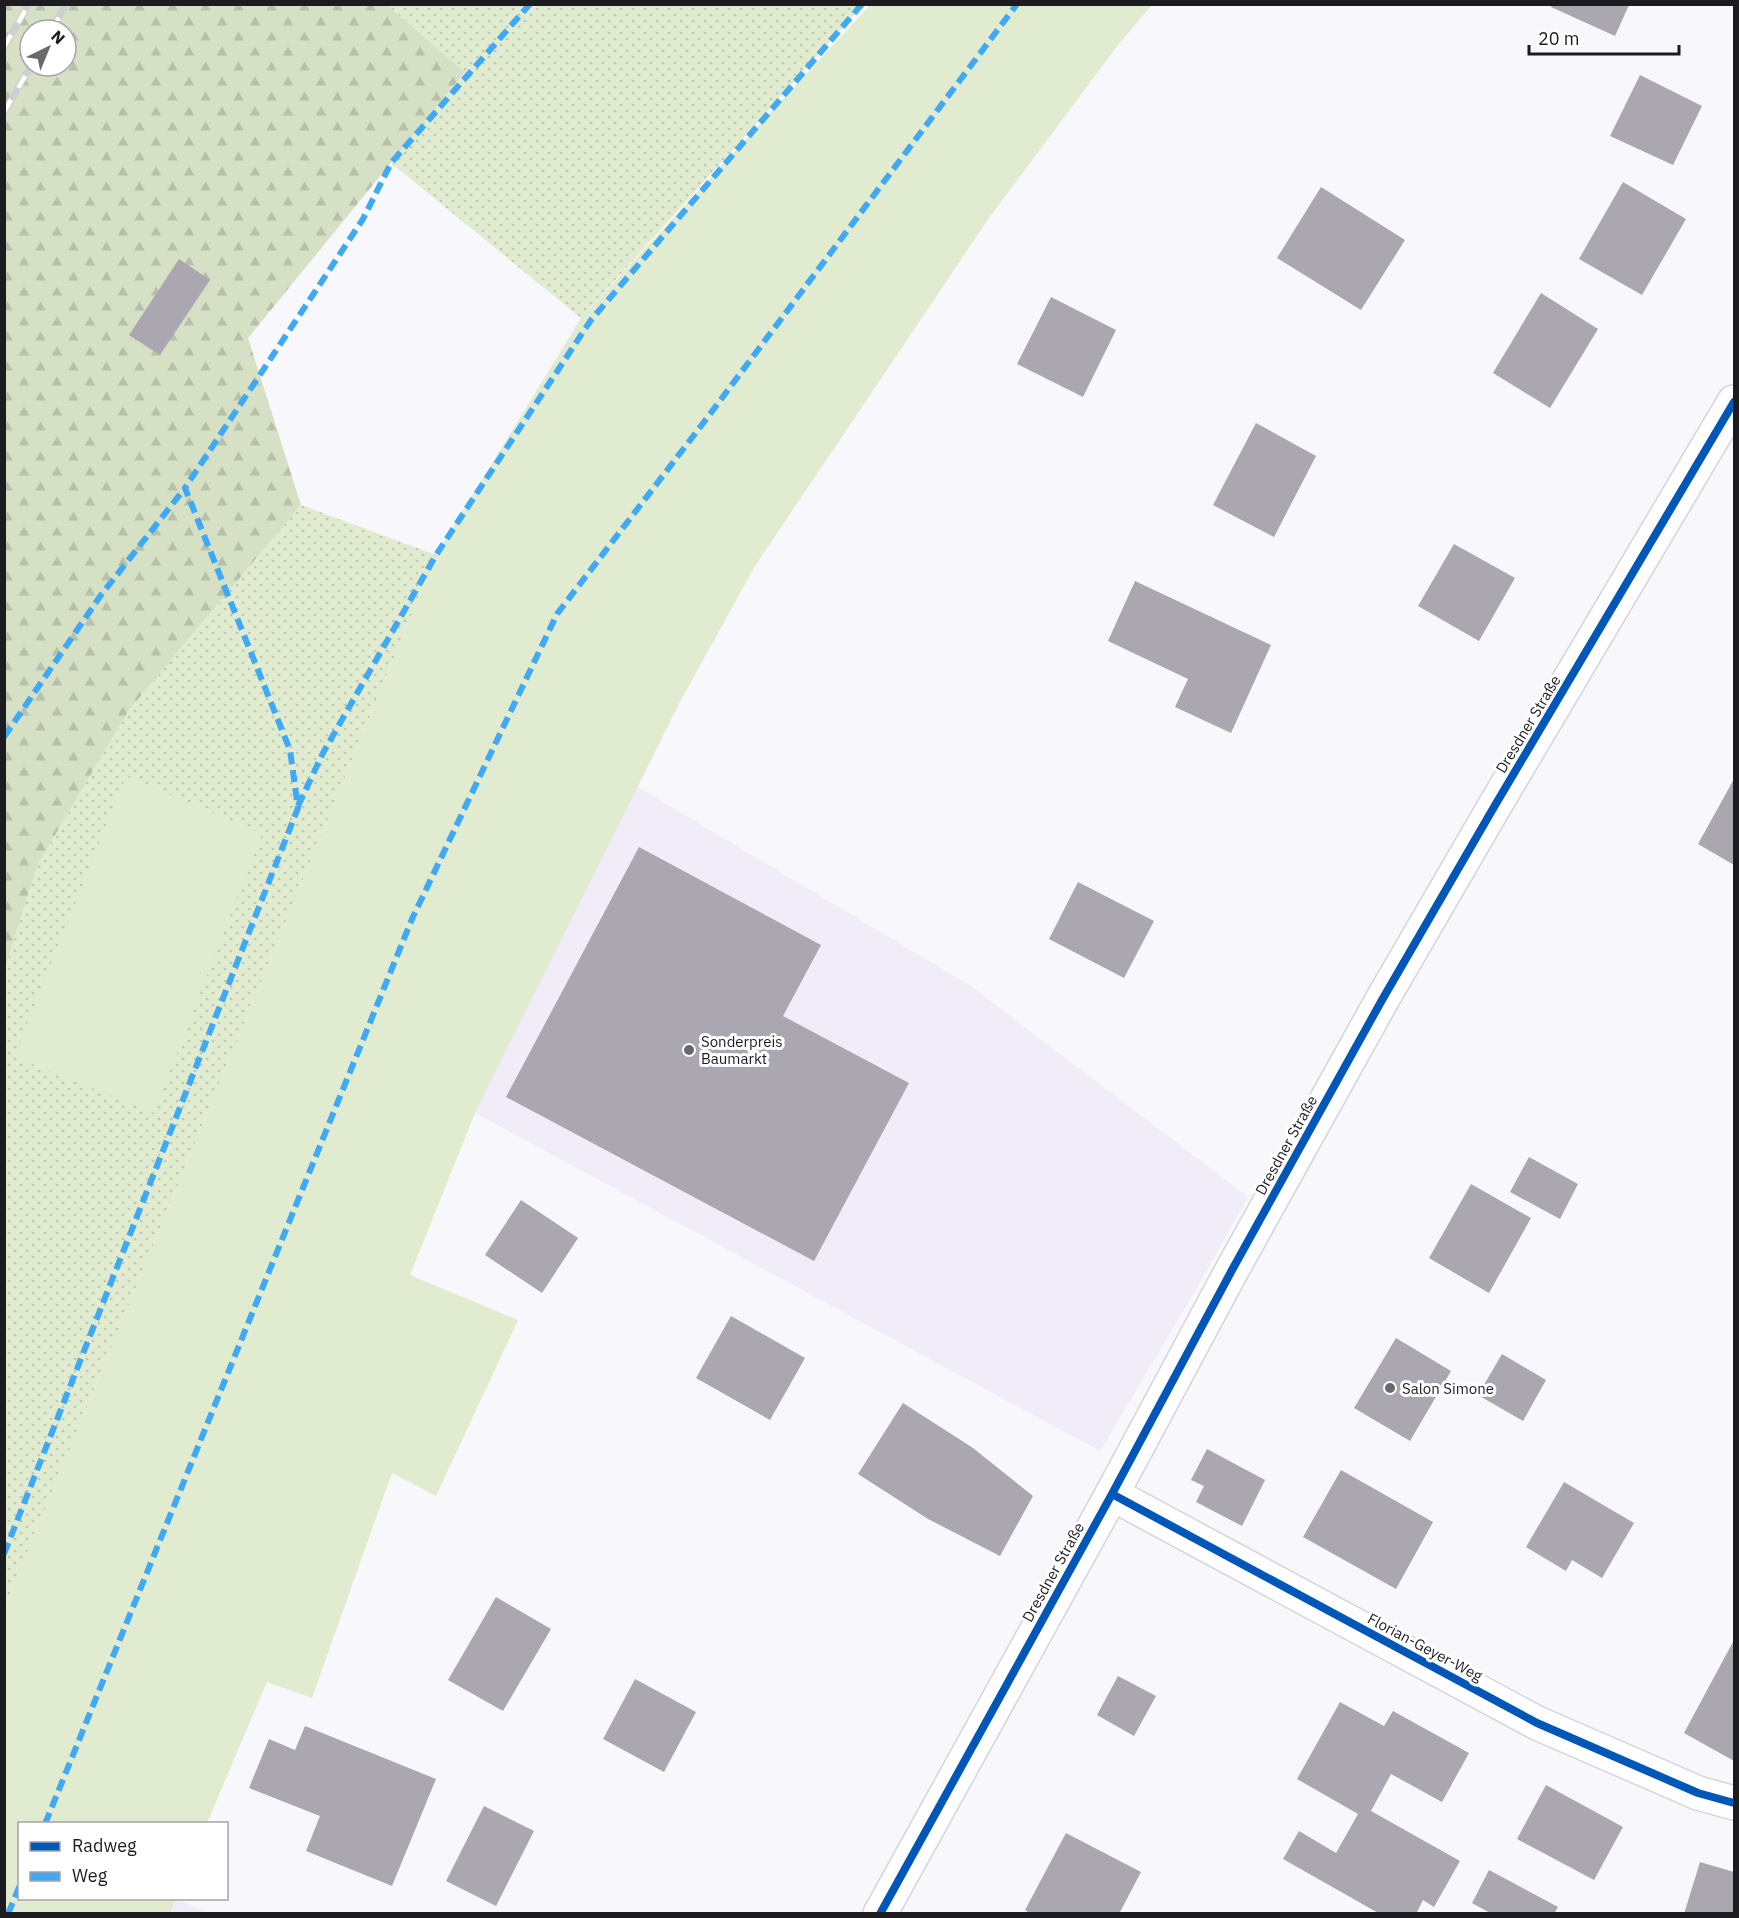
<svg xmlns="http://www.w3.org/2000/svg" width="1739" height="1918" viewBox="0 0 1739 1918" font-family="'IBM Plex Sans',sans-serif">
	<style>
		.built { fill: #f0ecf8 }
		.grass { fill: url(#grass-dots) }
		.forest { fill: url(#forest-firs); fill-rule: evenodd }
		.green { fill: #e1ebd0 }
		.building { fill: #aaa7b1 }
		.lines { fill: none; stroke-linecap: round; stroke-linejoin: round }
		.minor-casing { stroke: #d5d4d8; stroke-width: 36 }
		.secondary-casing { stroke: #d5d4d8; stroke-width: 36 }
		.minor { stroke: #fefefe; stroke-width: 33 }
		.secondary { stroke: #fefefe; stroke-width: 33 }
		.rail-casing { stroke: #cfcfd0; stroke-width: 7 }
		.rail { stroke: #fff; stroke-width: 4.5; stroke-dasharray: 14; stroke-linecap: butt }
		.quiet { stroke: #3fa9f5; stroke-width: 6; stroke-dasharray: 12 6; stroke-linecap: butt }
		.cycleway-casing { stroke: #fff; stroke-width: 11 }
		.cycleway { stroke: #0057b8; stroke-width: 8 }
		.poi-dot { fill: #69686d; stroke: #fff; stroke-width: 2 }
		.labels { text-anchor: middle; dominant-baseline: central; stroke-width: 6; stroke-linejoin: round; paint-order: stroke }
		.street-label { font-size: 15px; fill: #1c1b20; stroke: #fff }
		.poi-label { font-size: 15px; fill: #1c1b20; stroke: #fff; text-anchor: start }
	</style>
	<defs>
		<pattern id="grass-dots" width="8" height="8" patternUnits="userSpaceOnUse" patternTransform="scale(1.5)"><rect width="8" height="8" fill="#e1ebd0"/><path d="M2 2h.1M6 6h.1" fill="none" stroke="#c0c9b2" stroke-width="1.8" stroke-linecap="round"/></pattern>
		<pattern id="forest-firs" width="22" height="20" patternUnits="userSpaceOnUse" patternTransform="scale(1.5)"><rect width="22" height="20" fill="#d6e0c5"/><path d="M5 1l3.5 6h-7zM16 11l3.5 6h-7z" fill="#b7c0a9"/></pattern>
	</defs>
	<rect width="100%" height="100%" fill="#f8f7fb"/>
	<path class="built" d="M 638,787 L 972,987 L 1248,1197 L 1194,1293 L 1100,1451 L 475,1113 Z
		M 176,1898 L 177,1899 L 208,1913 L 170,1914 Z"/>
	<path class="grass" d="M 387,5 L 863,5 L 581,318 L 391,163 L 465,72 Z
		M 301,505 L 436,555 L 5,1607 L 5,968 L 38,864 L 129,710 Z"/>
	<path class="forest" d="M 5,5 L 387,5 L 465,72 L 248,338 L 301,505 L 129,710 L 38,864 L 5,968 ZM 30,30 L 66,30 L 66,66 L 30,66 Z"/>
	<path class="green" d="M 871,4 L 1152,5 L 1118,45 L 989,218 L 755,566 L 681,700 L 475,1113 L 410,1275 L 518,1320 L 436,1496 L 392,1473 L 312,1698 L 267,1682 L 207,1823 L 20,1824 L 20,1898 L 176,1899 L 170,1913 L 5,1913 L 5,1607 L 436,555 L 581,318 Z
		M 126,776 L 262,833 L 154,1113 L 14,1057 Z"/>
	<path class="building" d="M 1552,5 L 1629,5 L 1615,36 L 1551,7 Z
		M 1640,75 L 1702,106 L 1673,165 L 1610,136 Z
		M 1623,182 L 1686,219 L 1642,295 L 1579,259 Z
		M 1321,187 L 1405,240 L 1361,310 L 1277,258 Z
		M 179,259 L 210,280 L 160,355 L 129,335 Z
		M 1541,293 L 1598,329 L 1550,408 L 1493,373 Z
		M 1051,297 L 1116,330 L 1083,397 L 1017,364 Z
		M 1256,423 L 1316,456 L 1274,537 L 1213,505 Z
		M 1454,544 L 1515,578 L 1479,641 L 1418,606 Z
		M 1135,581 L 1271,645 L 1231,733 L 1175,707 L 1188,679 L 1108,641 Z
		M 1734,779 L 1734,865 L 1698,844 Z
		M 639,847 L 821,945 L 783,1016 L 909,1083 L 814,1261 L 506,1097 Z
		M 1078,882 L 1154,921 L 1124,978 L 1049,939 Z
		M 1529,1157 L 1578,1184 L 1560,1219 L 1510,1192 Z
		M 1471,1184 L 1531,1218 L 1489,1293 L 1429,1258 Z
		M 521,1200 L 578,1238 L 542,1293 L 485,1255 Z
		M 731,1316 L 805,1358 L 770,1420 L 696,1378 Z
		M 1396,1338 L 1451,1371 L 1410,1441 L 1354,1408 Z
		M 1502,1354 L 1546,1380 L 1523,1421 L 1478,1395 Z
		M 903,1403 L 973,1448 L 1033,1496 L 1000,1556 L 928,1519 L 858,1474 Z
		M 1207,1449 L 1265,1480 L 1242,1526 L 1196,1502 L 1204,1486 L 1191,1480 Z
		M 1341,1470 L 1433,1522 L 1396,1589 L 1303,1537 Z
		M 1564,1482 L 1634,1523 L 1602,1578 L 1572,1560 L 1566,1571 L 1526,1547 Z
		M 496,1597 L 551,1629 L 503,1711 L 448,1680 Z
		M 1734,1640 L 1734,1761 L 1684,1733 Z
		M 1118,1676 L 1156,1696 L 1134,1736 L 1097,1715 Z
		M 635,1679 L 696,1712 L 664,1772 L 603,1739 Z
		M 1340,1702 L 1384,1726 L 1393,1711 L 1469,1753 L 1442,1802 L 1391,1774 L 1371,1811 L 1460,1861 L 1434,1907 L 1423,1900 L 1416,1914 L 1380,1914 L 1283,1859 L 1299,1831 L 1336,1853 L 1358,1814 L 1297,1779 Z
		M 305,1726 L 436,1779 L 392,1886 L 306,1851 L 320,1816 L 249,1788 L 269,1739 L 295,1750 Z
		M 1546,1785 L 1623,1827 L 1594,1880 L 1517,1839 Z
		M 484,1806 L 534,1831 L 496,1906 L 446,1881 Z
		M 1066,1833 L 1141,1872 L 1119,1914 L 1031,1914 L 1025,1910 Z
		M 1700,1862 L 1734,1872 L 1734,1914 L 1684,1914 Z
		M 1489,1870 L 1558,1907 L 1554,1914 L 1492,1914 L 1472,1903 Z"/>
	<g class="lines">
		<g class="minor-casing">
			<path id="minor" d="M 1112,1494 L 1537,1723 L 1698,1793 L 1734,1803"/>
		</g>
		<g class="secondary-casing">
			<path id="secondary" d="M 880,1914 L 1112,1494 L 1232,1270 L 1382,1000 L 1494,807 L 1734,402"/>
		</g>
		<use href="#minor" class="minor"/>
		<use href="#secondary" class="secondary"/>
		<g class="rail-casing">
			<path id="rail" d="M 52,30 L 66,4
				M 4,47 L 29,4
				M 4,112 L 31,66"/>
		</g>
		<use href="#rail" class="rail"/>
		<path class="quiet" d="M 4,737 L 101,595 L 185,488
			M 298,806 L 323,753 L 436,555 L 591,320 L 862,4
			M 4,1554 L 298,808 L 290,750 L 185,488 L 363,219 L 391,163 L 530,4
			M 45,1824 L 412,919 L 557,614 L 704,422 L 1017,4
			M 8,1914 L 20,1885"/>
		<g class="cycleway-casing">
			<path id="cycleway" d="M 1112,1494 L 1537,1723 L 1698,1793 L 1734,1803
				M 880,1914 L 1112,1494 L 1232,1270 L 1382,1000 L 1494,807 L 1734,402"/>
		</g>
		<use href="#cycleway" class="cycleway"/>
	</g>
	<g class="poi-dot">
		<circle cx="689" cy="1050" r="6"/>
		<circle cx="1390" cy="1388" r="6"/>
	</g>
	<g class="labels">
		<g class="street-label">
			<text transform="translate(1528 724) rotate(-59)">Dresdner Straße</text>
			<text transform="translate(1286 1145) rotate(-61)">Dresdner Straße</text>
			<text transform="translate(1053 1572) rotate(-61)">Dresdner Straße</text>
			<text transform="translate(1425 1647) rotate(28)">Florian-Geyer-Weg</text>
		</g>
		<g class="poi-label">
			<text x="701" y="1041">Sonderpreis<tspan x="701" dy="17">Baumarkt</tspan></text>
			<text x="1402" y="1388">Salon Simone</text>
		</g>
	</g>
	<rect width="1739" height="1918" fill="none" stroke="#1c1b20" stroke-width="12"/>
	<rect x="18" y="1822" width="210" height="78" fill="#ffffff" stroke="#a4a4a6" stroke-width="1.5"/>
	<rect x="30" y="1842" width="30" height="9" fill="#0057b8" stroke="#a4a4a6" stroke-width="1.5"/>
	<text x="72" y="1852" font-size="18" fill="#1c1b20">Radweg</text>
	<rect x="30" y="1872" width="30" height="9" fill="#3fa9f5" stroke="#a4a4a6" stroke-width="1.5"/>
	<text x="72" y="1882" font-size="18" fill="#1c1b20">Weg</text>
	<g transform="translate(48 48) rotate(43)"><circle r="28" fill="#ffffff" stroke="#a4a4a6" stroke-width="1.5"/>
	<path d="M0-4.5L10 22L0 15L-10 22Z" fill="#69686d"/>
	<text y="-9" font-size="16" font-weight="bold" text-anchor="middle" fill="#1c1b20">N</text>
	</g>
	<path d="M1529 45v9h150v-9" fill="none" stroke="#1c1b20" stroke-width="3"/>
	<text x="1538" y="45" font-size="18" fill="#1c1b20" stroke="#ffffff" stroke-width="4.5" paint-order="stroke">20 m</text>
</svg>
